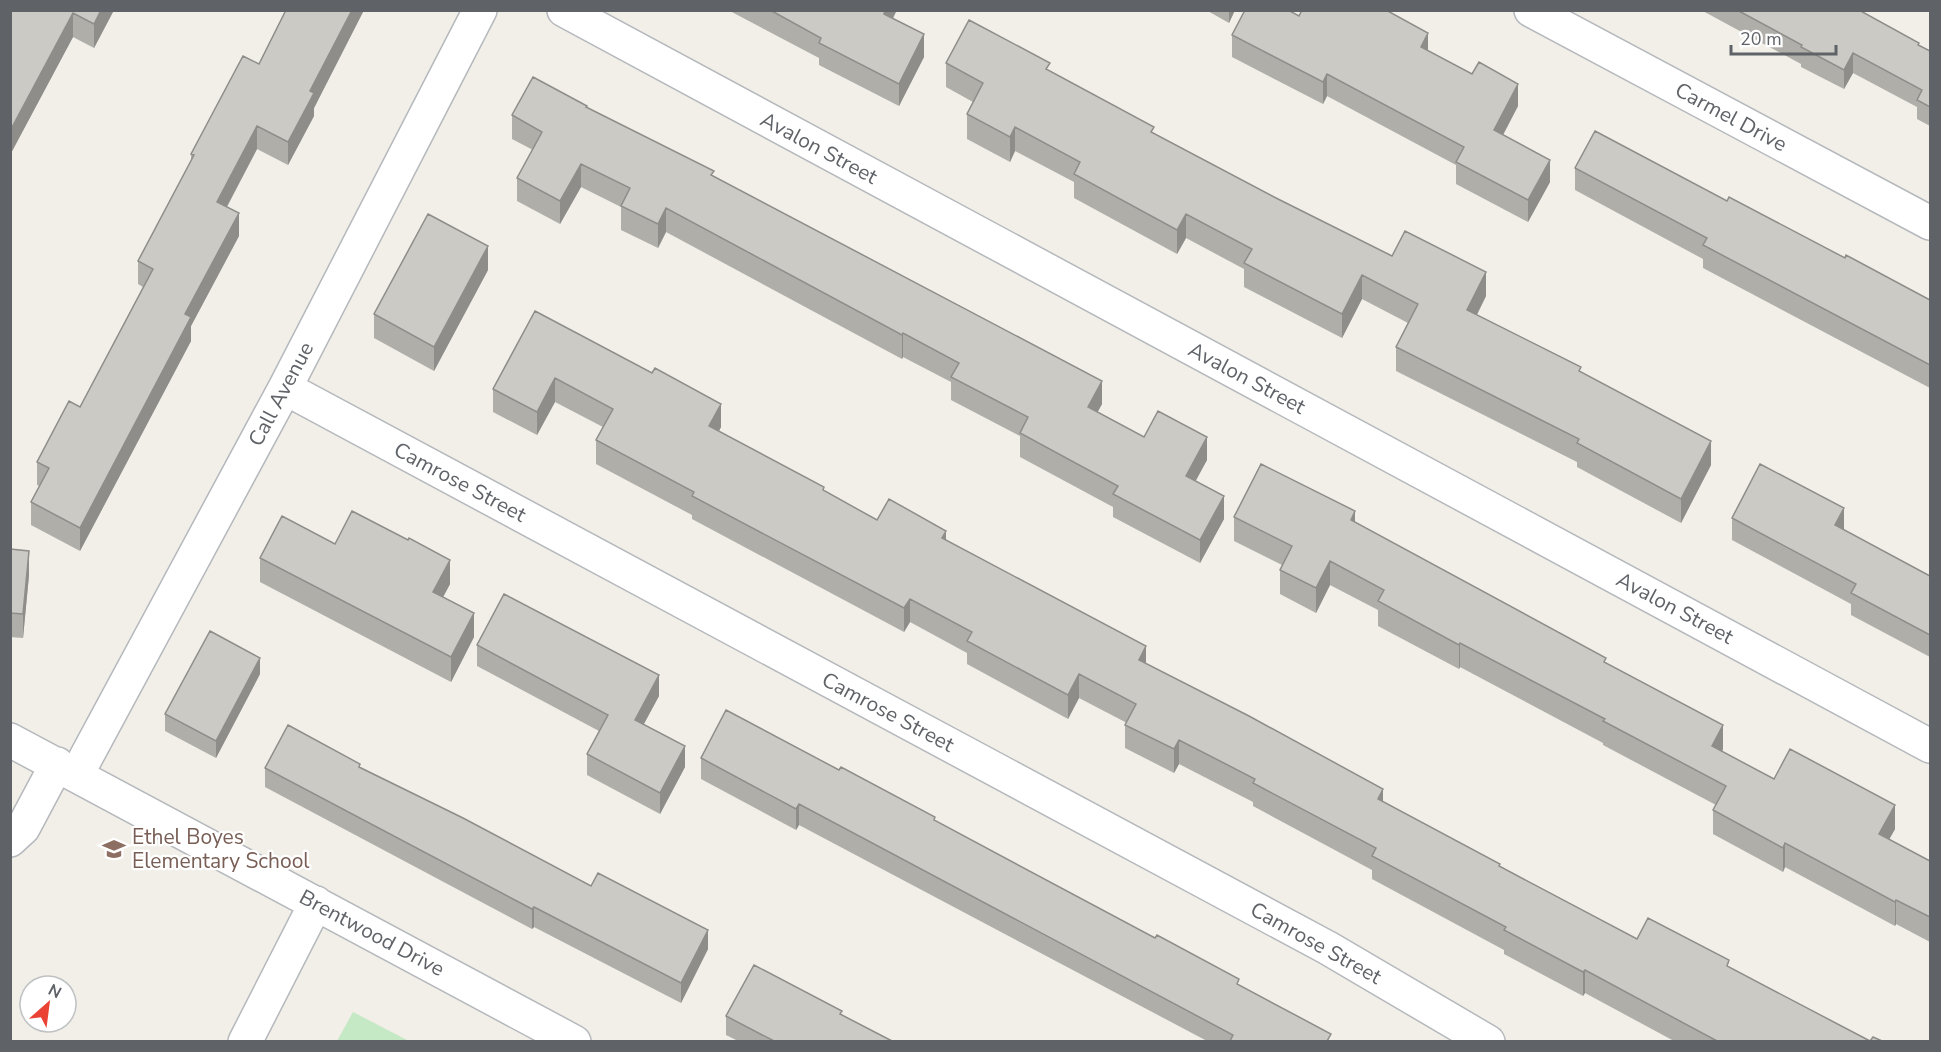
<svg xmlns="http://www.w3.org/2000/svg" width="1941" height="1052" viewBox="0 0 1941 1052" font-family="'Nunito Sans',sans-serif">
	<style>
		.green { fill: #c5e8c5 }
		.lines { fill: none; stroke-linecap: round; stroke-linejoin: round }
		.minor-casing { stroke: #b5b8bc; stroke-width: 36 }
		.minor { stroke: #fff; stroke-width: 33 }
		.wall { fill: #afaea9 }
		.shaded-wall { fill: #8f8d8a }
		.building { fill: #cccac5; stroke: #8f8d8a; stroke-width: 1.5 }
		.labels { text-anchor: middle; dominant-baseline: central; stroke-width: 4.5; stroke-linejoin: round; paint-order: stroke }
		.street-label { font-size: 21px; fill: #5f6368; stroke: #fff }
		.education-label { font-size: 21px; fill: #785e54; stroke: #fff; text-anchor: start }
	</style>
	<rect width="100%" height="100%" fill="#f1efe8"/>
	<path class="green" d="M 353,1012 L 409,1041 L 337,1041 Z"/>
	<g class="lines">
		<g class="minor-casing">
			<path id="minor" d="M 564,10 L 1930,746
				M 1531,10 L 1930,223
				M 285,388 L 1328,948 L 1488,1042
				M 10,740 L 574,1042
				M 77,774 L 285,388 L 480,10
				M 10,840 L 23,828 L 57,764
				M 245,1042 L 316,903"/>
		</g>
		<use href="#minor" class="minor"/>
	</g>
	<path class="wall" d="M 10,10 L 114,10 L 94,48 L 73,37 L 10,155 Z
		M 286,10 L 364,10 L 314,108 L 314,116 L 288,165 L 257,149 L 227,207 L 239,236 L 191,326 L 191,341 L 80,551 L 31,525 L 31,502 L 40,486 L 37,485 L 37,462 L 80,407 L 143,287 L 138,284 L 138,261 L 191,161 L 191,154 L 259,64 Z
		M 728,10 L 896,10 L 893,18 L 924,57 L 899,106 L 819,65 L 819,58 Z
		M 1206,10 L 1235,10 L 1229,23 Z
		M 1701,10 L 1859,10 L 1930,51 L 1930,126 L 1917,119 L 1917,107 L 1853,73 L 1844,89 L 1801,67 L 1801,64 Z
		M 1299,16 L 1428,51 L 1518,106 L 1503,135 L 1550,182 L 1528,222 L 1456,184 L 1456,165 L 1327,96 L 1323,104 L 1232,57 L 1232,35 Z
		M 946,63 L 1050,71 L 1154,133 L 1278,199 L 1392,256 L 1486,296 L 1477,315 L 1581,372 L 1711,465 L 1681,523 L 1577,467 L 1577,462 L 1396,371 L 1396,347 L 1408,323 L 1362,299 L 1342,338 L 1244,287 L 1244,269 L 1186,238 L 1177,254 L 1074,198 L 1074,182 L 1015,151 L 1010,162 L 967,139 L 967,114 L 973,102 L 946,87 Z
		M 587,108 L 714,176 L 1102,404 L 1097,412 L 1144,437 L 1207,460 L 1195,481 L 1224,519 L 1200,563 L 1113,517 L 1113,507 L 1020,457 L 1020,436 L 951,400 L 951,382 L 903,357 L 902,359 L 666,232 L 658,248 L 621,230 L 621,207 L 581,187 L 560,224 L 517,201 L 517,178 L 533,150 L 512,139 L 512,115 Z
		M 1575,168 L 1727,201 L 1930,300 L 1930,388 L 1703,268 L 1703,259 L 1575,190 Z
		M 488,270 L 434,371 L 374,338 L 374,314 Z
		M 535,311 L 721,427 L 719,431 L 824,491 L 877,520 L 946,540 L 1146,664 L 1383,802 L 1500,866 L 1637,939 L 1729,967 L 1870,1041 L 1674,1041 L 1585,993 L 1583,996 L 1504,954 L 1504,950 L 1372,879 L 1372,870 L 1253,806 L 1253,802 L 1179,764 L 1174,773 L 1125,748 L 1125,725 L 1127,723 L 1079,698 L 1068,719 L 967,664 L 967,653 L 910,622 L 904,632 L 692,519 L 692,515 L 596,464 L 596,440 L 603,427 L 555,402 L 537,435 L 493,412 L 493,389 Z
		M 1234,517 L 1355,523 L 1606,663 L 1723,749 L 1722,752 L 1774,779 L 1895,829 L 1889,839 L 1930,861 L 1930,942 L 1896,924 L 1895,926 L 1785,867 L 1783,872 L 1713,834 L 1713,810 L 1716,805 L 1603,745 L 1603,743 L 1460,667 L 1459,669 L 1378,626 L 1378,610 L 1330,585 L 1316,613 L 1280,594 L 1280,570 L 1282,565 L 1234,541 Z
		M 1732,518 L 1844,530 L 1930,576 L 1930,657 L 1851,615 L 1851,604 L 1732,540 Z
		M 335,544 L 450,584 L 443,597 L 474,637 L 451,682 L 260,582 L 260,558 Z
		M 10,549 L 29,575 L 23,638 L 10,637 Z
		M 477,645 L 659,696 L 644,724 L 685,767 L 660,814 L 587,775 L 587,754 L 599,731 L 477,666 Z
		M 260,674 L 216,758 L 165,731 L 165,714 Z
		M 701,758 L 935,821 L 1239,986 L 1331,1041 L 1207,1041 L 799,825 L 796,830 L 701,779 Z
		M 360,767 L 708,949 L 681,1003 L 534,927 L 532,929 L 265,787 L 265,768 Z
		M 842,1015 L 892,1041 L 738,1041 L 726,1035 L 726,1016 Z"/>
	<path class="shaded-wall" d="M 101,10 L 114,10 L 94,48 L 94,24 Z
		M 352,10 L 364,10 L 314,108 L 314,116 L 288,165 L 288,142 L 310,91 Z
		M 885,10 L 896,10 L 896,12 L 884,36 L 884,14 Z
		M 1229,10 L 1235,10 L 1229,23 Z
		M 73,13 L 73,37 L 10,155 L 10,131 Z
		M 1428,33 L 1428,55 L 1421,47 Z
		M 924,34 L 924,57 L 899,106 L 899,84 Z
		M 1853,53 L 1853,73 L 1844,89 L 1844,70 Z
		M 1327,74 L 1327,96 L 1323,104 L 1323,82 Z
		M 1518,84 L 1518,106 L 1494,152 L 1494,130 Z
		M 257,126 L 257,149 L 217,225 L 217,202 Z
		M 1015,127 L 1015,151 L 1010,162 L 1010,137 Z
		M 1550,160 L 1550,182 L 1528,222 L 1528,200 Z
		M 581,164 L 581,187 L 560,224 L 560,201 Z
		M 666,208 L 666,232 L 658,248 L 658,224 Z
		M 239,213 L 239,236 L 191,326 L 191,341 L 80,551 L 80,528 L 185,314 Z
		M 1186,214 L 1186,238 L 1177,254 L 1177,230 Z
		M 488,246 L 488,270 L 434,371 L 434,347 Z
		M 1486,272 L 1486,296 L 1467,334 L 1467,310 Z
		M 1362,275 L 1362,299 L 1342,338 L 1342,314 Z
		M 903,333 L 903,357 L 902,359 L 902,335 Z
		M 555,378 L 555,402 L 537,435 L 537,412 Z
		M 1102,381 L 1102,404 L 1088,430 L 1088,407 Z
		M 721,404 L 721,427 L 709,449 L 709,426 Z
		M 1207,437 L 1207,460 L 1186,499 L 1186,476 Z
		M 1711,441 L 1711,465 L 1681,523 L 1681,499 Z
		M 1224,496 L 1224,519 L 1200,563 L 1200,540 Z
		M 1844,508 L 1844,531 L 1835,525 Z
		M 1355,511 L 1355,535 L 1351,520 Z
		M 946,531 L 946,554 L 942,538 Z
		M 29,551 L 29,575 L 23,638 L 23,614 Z
		M 450,560 L 450,584 L 433,616 L 433,592 Z
		M 1330,561 L 1330,585 L 1316,613 L 1316,588 Z
		M 910,599 L 910,622 L 904,632 L 904,608 Z
		M 474,613 L 474,637 L 451,682 L 451,657 Z
		M 1460,643 L 1460,667 L 1459,669 L 1459,645 Z
		M 1146,646 L 1146,670 L 1139,660 Z
		M 260,658 L 260,674 L 216,758 L 216,741 Z
		M 1079,674 L 1079,698 L 1068,719 L 1068,695 Z
		M 659,675 L 659,696 L 635,740 L 635,720 Z
		M 1723,725 L 1723,749 L 1712,770 L 1712,746 Z
		M 1179,740 L 1179,764 L 1174,773 L 1174,749 Z
		M 685,746 L 685,767 L 660,814 L 660,793 Z
		M 1383,789 L 1383,812 L 1378,799 Z
		M 799,804 L 799,825 L 796,830 L 796,809 Z
		M 1895,805 L 1895,829 L 1879,858 L 1879,834 Z
		M 1785,843 L 1785,867 L 1783,872 L 1783,848 Z
		M 1896,900 L 1896,924 L 1895,926 L 1895,902 Z
		M 534,907 L 534,927 L 532,929 L 532,909 Z
		M 708,930 L 708,949 L 681,1003 L 681,983 Z
		M 1585,970 L 1585,993 L 1583,996 L 1583,972 Z"/>
	<path class="building" d="M 10,10 L 101,10 L 94,24 L 73,13 L 10,131 Z
		M 286,10 L 352,10 L 310,91 L 314,93 L 288,142 L 257,126 L 217,202 L 239,213 L 185,314 L 191,317 L 80,528 L 31,502 L 49,468 L 37,462 L 69,401 L 80,407 L 153,269 L 138,261 L 194,155 L 191,154 L 243,56 L 259,64 Z
		M 770,10 L 885,10 L 884,14 L 924,34 L 899,84 L 819,43 L 821,38 Z
		M 1245,10 L 1288,10 L 1299,16 L 1302,10 L 1386,10 L 1428,33 L 1421,47 L 1472,74 L 1479,62 L 1518,84 L 1494,130 L 1550,160 L 1528,200 L 1456,162 L 1464,147 L 1327,74 L 1323,82 L 1232,35 Z
		M 1737,10 L 1859,10 L 1919,43 L 1918,45 L 1930,51 L 1930,107 L 1917,100 L 1922,90 L 1853,53 L 1844,70 L 1801,47 L 1802,45 Z
		M 969,20 L 1050,63 L 1046,69 L 1154,127 L 1151,132 L 1278,199 L 1392,256 L 1405,231 L 1486,272 L 1467,310 L 1581,367 L 1579,371 L 1711,441 L 1681,499 L 1577,443 L 1579,439 L 1396,347 L 1418,304 L 1362,275 L 1342,314 L 1244,263 L 1252,249 L 1186,214 L 1177,230 L 1074,174 L 1080,162 L 1015,127 L 1010,137 L 967,114 L 983,83 L 946,63 Z
		M 533,77 L 587,106 L 586,107 L 714,171 L 711,175 L 1102,381 L 1088,407 L 1144,437 L 1158,411 L 1207,437 L 1186,476 L 1224,496 L 1200,540 L 1113,494 L 1118,486 L 1020,433 L 1028,417 L 951,377 L 959,363 L 903,333 L 902,335 L 666,208 L 658,224 L 621,206 L 630,188 L 581,164 L 560,201 L 517,178 L 542,132 L 512,115 Z
		M 1595,131 L 1727,201 L 1729,197 L 1845,258 L 1846,255 L 1930,300 L 1930,365 L 1703,245 L 1707,238 L 1575,168 Z
		M 428,214 L 488,246 L 434,347 L 374,314 Z
		M 535,311 L 652,373 L 655,368 L 721,404 L 709,426 L 824,487 L 823,490 L 877,520 L 889,499 L 946,531 L 942,538 L 1146,646 L 1139,660 L 1249,716 L 1383,789 L 1378,799 L 1500,864 L 1499,866 L 1637,939 L 1648,918 L 1729,960 L 1727,966 L 1870,1041 L 1717,1041 L 1585,970 L 1583,972 L 1504,930 L 1506,927 L 1372,856 L 1376,848 L 1253,783 L 1255,779 L 1179,740 L 1174,749 L 1125,725 L 1136,704 L 1079,674 L 1068,695 L 967,641 L 972,632 L 910,599 L 904,608 L 692,496 L 694,492 L 596,440 L 613,409 L 555,378 L 537,412 L 493,389 Z
		M 1261,464 L 1355,511 L 1351,520 L 1606,658 L 1604,662 L 1723,725 L 1712,746 L 1774,779 L 1790,749 L 1895,805 L 1879,834 L 1930,861 L 1930,917 L 1896,900 L 1895,902 L 1785,843 L 1783,848 L 1713,810 L 1726,786 L 1603,721 L 1605,719 L 1460,643 L 1459,645 L 1378,601 L 1384,590 L 1330,561 L 1316,588 L 1280,570 L 1292,546 L 1234,517 Z
		M 1760,464 L 1844,508 L 1835,525 L 1930,576 L 1930,635 L 1851,593 L 1856,584 L 1732,518 Z
		M 352,511 L 408,540 L 409,538 L 450,560 L 433,592 L 474,613 L 451,657 L 260,558 L 282,516 L 335,544 Z
		M 10,549 L 29,551 L 23,614 L 10,613 Z
		M 504,594 L 659,675 L 635,720 L 685,746 L 660,793 L 587,754 L 608,715 L 477,645 Z
		M 210,631 L 260,658 L 216,741 L 165,714 Z
		M 726,710 L 839,770 L 841,767 L 935,817 L 934,820 L 1155,938 L 1157,935 L 1239,979 L 1237,984 L 1331,1034 L 1327,1041 L 1230,1041 L 1233,1035 L 799,804 L 796,809 L 701,758 Z
		M 288,725 L 360,764 L 359,767 L 463,818 L 591,886 L 598,873 L 708,930 L 681,983 L 534,907 L 532,909 L 265,768 Z
		M 754,965 L 842,1011 L 840,1014 L 892,1041 L 774,1041 L 726,1016 Z
		M 1873,1037 L 1882,1041 L 1870,1041 Z"/>
	<defs>
		<g id="school-bare" transform="scale(1.8)"><path d="M0-5L7-2L0 1L-7-2ZM-4 1L0 2.5L4 1V4Q0 6-4 4Z" fill="#8d6e63" stroke="#fff" stroke-width="2.5" paint-order="stroke"/></g>
	</defs>
	<g fill-rule="evenodd">
		<use href="#school-bare" x="114" y="849"/>
	</g>
	<g class="labels">
		<g class="street-label">
			<text transform="translate(1731 117) rotate(28)">Carmel Drive</text>
			<text transform="translate(819 148) rotate(28)">Avalon Street</text>
			<text transform="translate(1247 378) rotate(28)">Avalon Street</text>
			<text transform="translate(281 394) rotate(-62)">Call Avenue</text>
			<text transform="translate(460 482) rotate(28)">Camrose Street</text>
			<text transform="translate(1675 608) rotate(28)">Avalon Street</text>
			<text transform="translate(888 712) rotate(28)">Camrose Street</text>
			<text transform="translate(372 933) rotate(28)">Brentwood Drive</text>
			<text transform="translate(1316 943) rotate(29)">Camrose Street</text>
		</g>
		<g class="education-label">
			<text x="132" y="837">Ethel Boyes<tspan x="132" dy="24">Elementary School</tspan></text>
		</g>
	</g>
	<rect width="1941" height="1052" fill="none" stroke="#5f6368" stroke-width="24"/>
	<g transform="translate(48 1004) rotate(28)"><circle r="28" fill="#ffffff" stroke="#bfc1c3" stroke-width="1.5"/>
	<path d="M0-4.5L10 22L0 15L-10 22Z" fill="#ea4335"/>
	<text y="-9" font-size="16" font-weight="bold" text-anchor="middle" fill="#5f6368">N</text>
	</g>
	<path d="M1731 45v9h105v-9" fill="none" stroke="#5f6368" stroke-width="3"/>
	<text x="1740" y="45" font-size="18" fill="#5f6368" stroke="#ffffff" stroke-width="4.5" paint-order="stroke">20 m</text>
</svg>
